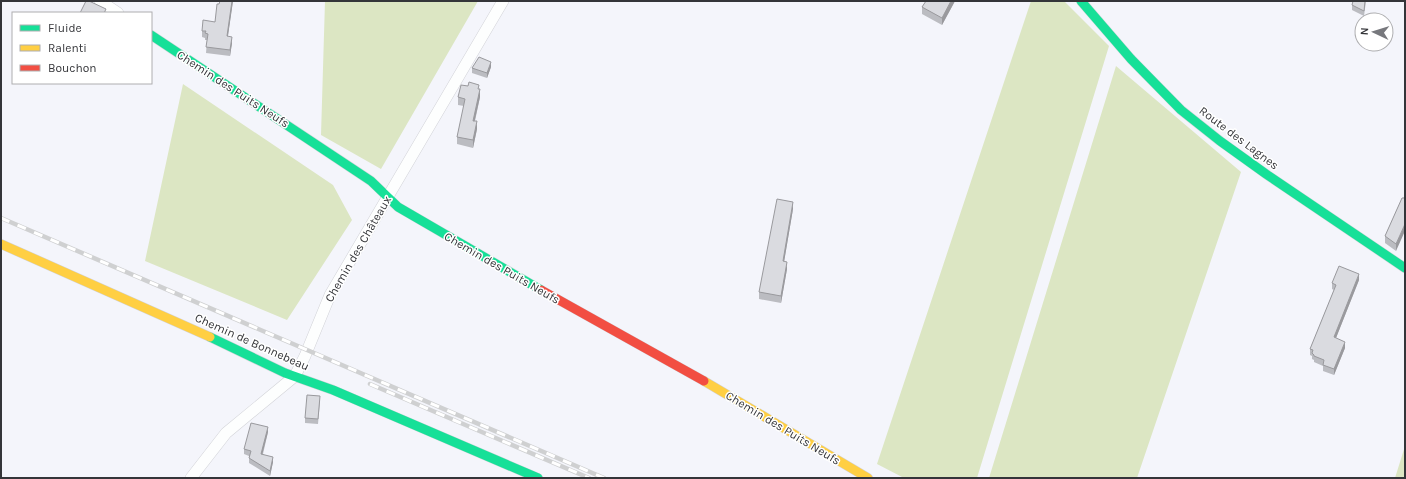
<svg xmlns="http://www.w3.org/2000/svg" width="1406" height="479" viewBox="0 0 1406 479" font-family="Karla,sans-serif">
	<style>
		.green { fill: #dce6c3 }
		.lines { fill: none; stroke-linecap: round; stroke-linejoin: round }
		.street-casing { stroke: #d2d3d8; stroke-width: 12 }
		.fast-casing { stroke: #d2d3d8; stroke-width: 10 }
		.slow-casing { stroke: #d2d3d8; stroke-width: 10 }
		.jam-casing { stroke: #d2d3d8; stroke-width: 10 }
		.street { stroke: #fdfefe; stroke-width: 11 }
		.fast { stroke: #16e098; stroke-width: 9 }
		.slow { stroke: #ffcf43; stroke-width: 9 }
		.jam { stroke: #f24e42; stroke-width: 9 }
		.rail-casing { stroke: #cfd0d1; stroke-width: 4.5 }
		.rail { stroke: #fff; stroke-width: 3; stroke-dasharray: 9; stroke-linecap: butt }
		.wall { fill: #bbbcc1 }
		.shaded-wall { fill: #99999d }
		.building { fill: #dadbe0; stroke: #99999d }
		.labels { text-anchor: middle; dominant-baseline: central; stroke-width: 3; stroke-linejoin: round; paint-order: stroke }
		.street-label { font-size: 12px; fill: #343539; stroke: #fff }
	</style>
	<rect width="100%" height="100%" fill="#f4f5fb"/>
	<path class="green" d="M 325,1 L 478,1 L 381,169 L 321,135 Z
		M 1031,1 L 1064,1 L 1109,46 L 977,478 L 904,478 L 877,464 Z
		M 1116,66 L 1241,172 L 1137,478 L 989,478 Z
		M 183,84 L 333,185 L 352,220 L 287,320 L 145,261 Z
		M 1405,446 L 1405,478 L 1395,478 Z"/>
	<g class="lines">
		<g class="street-casing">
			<path id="street" d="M 100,1 L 118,13
				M 191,478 L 226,433 L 295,376 L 305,356 L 330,295 L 503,1"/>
		</g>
		<g class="fast-casing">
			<path id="fast" d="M 1081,1 L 1131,59 L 1181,110 L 1220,141 L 1266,174 L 1405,268
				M 151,35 L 371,181 L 398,207 L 541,290
				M 210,337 L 285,373 L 333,390 L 538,478"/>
		</g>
		<g class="slow-casing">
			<path id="slow" d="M 1,244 L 210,337
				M 704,381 L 868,478"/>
		</g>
		<g class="jam-casing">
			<path id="jam" d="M 541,290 L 704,381"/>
		</g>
		<use href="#street" class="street"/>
		<use href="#fast" class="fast"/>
		<use href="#slow" class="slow"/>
		<use href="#jam" class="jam"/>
		<g class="rail-casing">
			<path id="rail" d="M 1,218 L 604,478
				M 370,384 L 589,478"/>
		</g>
		<use href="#rail" class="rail"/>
	</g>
	<path class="wall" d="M 220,1 L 233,1 L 228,36 L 232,43 L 230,56 L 206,53 L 207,40 L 205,40 L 205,38 L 202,37 L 202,31 L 215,22 Z
		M 926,1 L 955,1 L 942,25 L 922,14 L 922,7 Z
		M 1366,1 L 1364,16 L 1352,10 L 1352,5 Z
		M 491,67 L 487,78 L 472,73 L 472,68 Z
		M 479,89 L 480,97 L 475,121 L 477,129 L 473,148 L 457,144 L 457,137 L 464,106 L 458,105 L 458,97 Z
		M 1402,198 L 1396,251 L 1385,243 L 1385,236 Z
		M 793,209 L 784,262 L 787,269 L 781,303 L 759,299 L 759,292 Z
		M 1359,280 L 1336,338 L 1345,348 L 1334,375 L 1323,371 L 1323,366 L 1314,362 L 1314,360 L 1312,359 L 1312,356 L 1310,355 L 1310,349 L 1334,290 L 1332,289 L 1332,283 Z
		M 320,401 L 318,424 L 305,423 L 305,418 Z
		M 268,432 L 263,454 L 273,462 L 270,476 L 249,463 L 249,456 L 244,454 L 244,449 Z"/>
	<path class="shaded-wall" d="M 232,1 L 233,1 L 227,42 L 227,36 Z
		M 951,1 L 955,1 L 942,25 L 942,18 Z
		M 232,37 L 232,43 L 230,56 L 230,50 Z
		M 491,62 L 491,67 L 487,78 L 487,73 Z
		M 480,89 L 480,97 L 473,128 L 473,121 Z
		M 477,121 L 477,129 L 473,148 L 473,140 Z
		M 793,202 L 793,209 L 783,268 L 783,261 Z
		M 1405,224 L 1405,231 L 1396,251 L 1396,244 Z
		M 787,262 L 787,269 L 781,303 L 781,296 Z
		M 1359,274 L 1359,280 L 1334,343 L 1334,337 Z
		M 1345,342 L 1345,348 L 1334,375 L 1334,369 Z
		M 268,427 L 268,432 L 261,459 L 261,454 Z
		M 273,457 L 273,462 L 270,476 L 270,471 Z"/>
	<path class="building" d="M 86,1 L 89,1 L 106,9 L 104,13 L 80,13 Z
		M 220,1 L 232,1 L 227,36 L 232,37 L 230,50 L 206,47 L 208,34 L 205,33 L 206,31 L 202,31 L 203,20 L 215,22 L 217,4 L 219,4 Z
		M 926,1 L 951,1 L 942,18 L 922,7 Z
		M 1353,1 L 1365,1 L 1364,11 L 1352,5 Z
		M 479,57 L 491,62 L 487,73 L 472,68 Z
		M 469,82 L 479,85 L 478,89 L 480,89 L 473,121 L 477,121 L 473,140 L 457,137 L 465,99 L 458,97 L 461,85 L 468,86 Z
		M 1405,196 L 1405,224 L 1396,244 L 1385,236 L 1402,198 L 1404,198 Z
		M 777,199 L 793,202 L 783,261 L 787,262 L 781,296 L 759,292 Z
		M 1339,266 L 1359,274 L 1334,337 L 1345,342 L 1334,369 L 1323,365 L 1324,360 L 1314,356 L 1314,355 L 1312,353 L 1313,350 L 1310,349 L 1336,285 L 1332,283 Z
		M 307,395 L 320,396 L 318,419 L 305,418 Z
		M 251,423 L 268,427 L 261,454 L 273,457 L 270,471 L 249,458 L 251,451 L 244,449 Z"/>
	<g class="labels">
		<g class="street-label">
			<text transform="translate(233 89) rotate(33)">Chemin des Puits Neufs</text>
			<text transform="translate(1239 138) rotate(37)">Route des Lagnes</text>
			<text transform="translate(358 249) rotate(-60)">Chemin des Châteaux</text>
			<text transform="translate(502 268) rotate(30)">Chemin des Puits Neufs</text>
			<text transform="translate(252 342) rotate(24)">Chemin de Bonnebeau</text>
			<text transform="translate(783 428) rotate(31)">Chemin des Puits Neufs</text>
		</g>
	</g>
	<rect width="1406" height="479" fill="none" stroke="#343539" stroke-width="4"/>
	<rect x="12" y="12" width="140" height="72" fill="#ffffff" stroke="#aeaeb0"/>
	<rect x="20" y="25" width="20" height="6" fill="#16e098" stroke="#aeaeb0"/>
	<text x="48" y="32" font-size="12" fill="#343539">Fluide</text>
	<rect x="20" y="45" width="20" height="6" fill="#ffcf43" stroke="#aeaeb0"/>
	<text x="48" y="52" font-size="12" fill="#343539">Ralenti</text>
	<rect x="20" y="65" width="20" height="6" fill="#f24e42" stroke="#aeaeb0"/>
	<text x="48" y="72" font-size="12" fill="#343539">Bouchon</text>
	<g transform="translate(1374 32) rotate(274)"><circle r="19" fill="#ffffff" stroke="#aeaeb0"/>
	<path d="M0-3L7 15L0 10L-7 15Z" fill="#77787d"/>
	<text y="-6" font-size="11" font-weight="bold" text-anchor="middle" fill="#343539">N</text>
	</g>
</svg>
